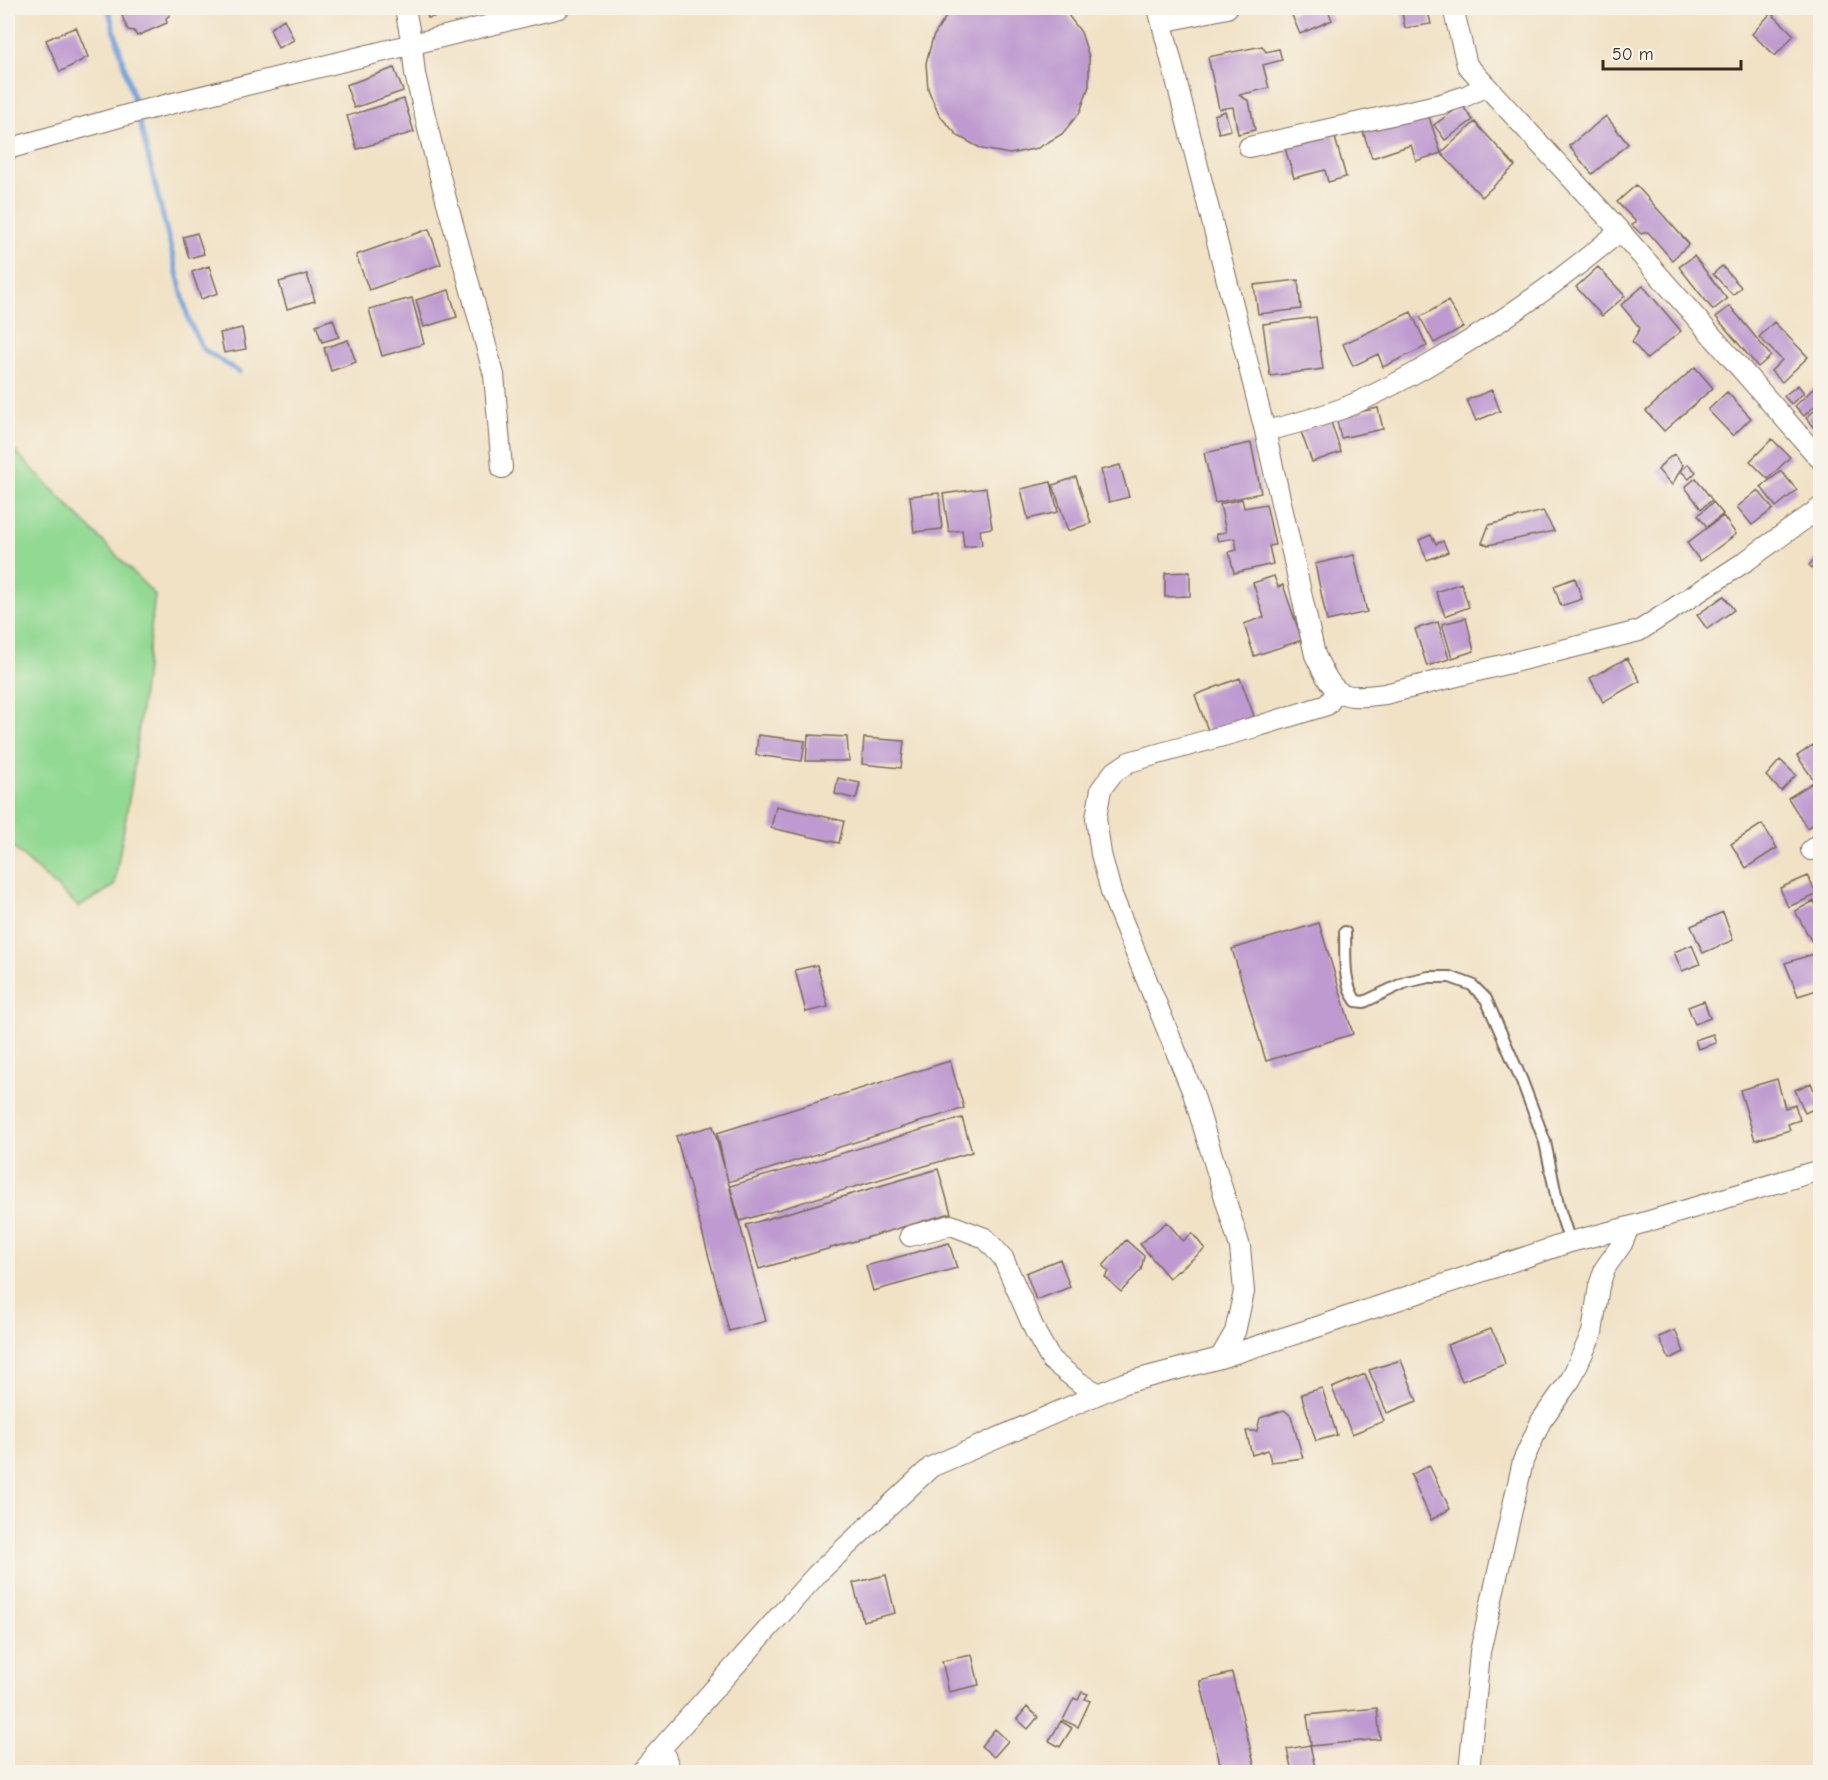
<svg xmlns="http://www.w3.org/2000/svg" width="1828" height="1780" viewBox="0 0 1828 1780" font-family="'Comic Neue',sans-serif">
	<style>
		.green { fill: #92d993; stroke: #668258; stroke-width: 1.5 }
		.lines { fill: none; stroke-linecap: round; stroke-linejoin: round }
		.stream { stroke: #70a2db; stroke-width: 5 }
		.building { fill: #be9ad0 }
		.service-casing { stroke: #7b6a59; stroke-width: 14 }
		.minor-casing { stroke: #7b6a59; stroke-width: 22 }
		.service { stroke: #fff; stroke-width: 10 }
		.minor { stroke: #fff; stroke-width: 20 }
	</style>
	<rect width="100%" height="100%" fill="#f7f3e8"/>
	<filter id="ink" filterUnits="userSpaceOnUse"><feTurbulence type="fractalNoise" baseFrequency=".0167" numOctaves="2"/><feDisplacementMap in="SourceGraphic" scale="12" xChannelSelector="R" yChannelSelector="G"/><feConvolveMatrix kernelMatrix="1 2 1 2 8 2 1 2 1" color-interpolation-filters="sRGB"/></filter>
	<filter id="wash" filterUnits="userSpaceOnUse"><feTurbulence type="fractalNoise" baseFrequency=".008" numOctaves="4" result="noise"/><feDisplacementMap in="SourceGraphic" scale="24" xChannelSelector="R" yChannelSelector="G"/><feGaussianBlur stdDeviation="1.35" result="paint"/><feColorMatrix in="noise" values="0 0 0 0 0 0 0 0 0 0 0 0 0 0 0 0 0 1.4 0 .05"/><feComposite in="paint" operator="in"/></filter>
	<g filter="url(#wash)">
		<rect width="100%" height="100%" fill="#f1e2c6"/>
		<path class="green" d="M 8,450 L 15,451 L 155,595 L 132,782 L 114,886 L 79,907 L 8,843 Z"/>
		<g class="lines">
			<path class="stream" d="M 108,8 L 136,107
				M 138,116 L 189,321 L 203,349 L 239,372"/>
		</g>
		<g id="blocks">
			<path class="building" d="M 124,8 L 166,8 L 170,15 L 166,18 L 167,23 L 137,36 L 134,31 L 128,30 L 122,16 L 127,14 Z
				M 425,8 L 453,8 L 454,12 L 428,18 Z
				M 957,8 L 1059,8 L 1065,11 L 1081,32 L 1089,57 L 1089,86 L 1080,112 L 1062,134 L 1038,148 L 1010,154 L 982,149 L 958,136 L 939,115 L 928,89 L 926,63 L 933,37 L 947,15 Z
				M 1303,8 L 1327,8 L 1332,20 L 1300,34 L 1291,13 Z
				M 1401,8 L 1427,8 L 1431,24 L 1405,28 Z
				M 1771,13 L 1794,35 L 1775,56 L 1752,34 Z
				M 284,19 L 294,40 L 278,48 L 270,29 Z
				M 76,27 L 88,57 L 60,72 L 46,40 Z
				M 1262,46 L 1266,52 L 1279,49 L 1282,60 L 1263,65 L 1269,88 L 1239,95 L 1249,101 L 1255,130 L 1238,134 L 1233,107 L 1219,109 L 1208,57 Z
				M 394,68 L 403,91 L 354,108 L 346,85 Z
				M 404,99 L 414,132 L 357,149 L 347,116 Z
				M 1462,105 L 1473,120 L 1445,140 L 1434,125 Z
				M 1225,111 L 1231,130 L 1219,133 L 1214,115 Z
				M 1427,111 L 1441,153 L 1416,161 L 1411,145 L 1372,158 L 1363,132 Z
				M 1606,116 L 1628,144 L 1592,174 L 1569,146 Z
				M 1475,122 L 1515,166 L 1482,197 L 1441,153 Z
				M 1334,134 L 1346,177 L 1328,182 L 1325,170 L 1294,178 L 1285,148 Z
				M 1636,185 L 1689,244 L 1672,260 L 1648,232 L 1641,234 L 1632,225 L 1636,222 L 1617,202 Z
				M 429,229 L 441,264 L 369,290 L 356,255 Z
				M 197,233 L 204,254 L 189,258 L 183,237 Z
				M 1694,256 L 1727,299 L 1713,310 L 1679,267 Z
				M 209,266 L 218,293 L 201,299 L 192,272 Z
				M 1722,266 L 1741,287 L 1733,295 L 1713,274 Z
				M 1598,267 L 1625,296 L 1602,316 L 1576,287 Z
				M 307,274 L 315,301 L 287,309 L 279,282 Z
				M 1298,280 L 1301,309 L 1258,314 L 1254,285 Z
				M 1643,286 L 1681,331 L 1647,359 L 1632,342 L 1640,328 L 1621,305 Z
				M 449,290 L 457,317 L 424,327 L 416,300 Z
				M 412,298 L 424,344 L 382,356 L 369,309 Z
				M 1448,301 L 1463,327 L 1434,343 L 1420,317 Z
				M 1730,306 L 1771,356 L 1758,367 L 1716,317 Z
				M 1411,312 L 1427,346 L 1383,367 L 1378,354 L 1353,366 L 1343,344 Z
				M 1316,317 L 1323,369 L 1270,376 L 1263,324 Z
				M 333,319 L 339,337 L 322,342 L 316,325 Z
				M 1774,322 L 1808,357 L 1782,382 L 1771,371 L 1782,360 L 1759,337 Z
				M 242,328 L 246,349 L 224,353 L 220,333 Z
				M 348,340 L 356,362 L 331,371 L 324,348 Z
				M 1695,367 L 1713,388 L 1664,431 L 1646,411 Z
				M 1820,382 L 1820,401 L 1804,416 L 1795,406 Z
				M 1798,385 L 1804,393 L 1791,404 L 1784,396 Z
				M 1492,390 L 1500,411 L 1476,421 L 1467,400 Z
				M 1727,392 L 1751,418 L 1733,436 L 1708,410 Z
				M 1820,406 L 1820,429 L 1817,432 L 1806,418 Z
				M 1378,408 L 1383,429 L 1341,438 L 1336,417 Z
				M 1330,419 L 1341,452 L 1312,462 L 1300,429 Z
				M 1772,439 L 1790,457 L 1768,479 L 1750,461 Z
				M 1251,443 L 1261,493 L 1215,503 L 1204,453 Z
				M 1674,454 L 1683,465 L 1672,485 L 1658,470 L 1664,462 Z
				M 1688,464 L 1696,472 L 1689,479 L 1681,471 Z
				M 1120,465 L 1129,497 L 1109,502 L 1101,470 Z
				M 1781,471 L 1797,490 L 1776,507 L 1761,487 Z
				M 1076,477 L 1091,523 L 1068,531 L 1053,485 Z
				M 1696,478 L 1712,500 L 1701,509 L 1685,487 Z
				M 1051,482 L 1058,512 L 1028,519 L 1021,489 Z
				M 986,488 L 992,528 L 980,530 L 982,545 L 964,547 L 962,530 L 949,532 L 943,494 Z
				M 1758,490 L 1773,509 L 1752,525 L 1737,507 Z
				M 939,493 L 942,529 L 914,532 L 910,496 Z
				M 1242,499 L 1244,508 L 1266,504 L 1275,545 L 1269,546 L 1273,564 L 1234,573 L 1229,552 L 1237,550 L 1235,538 L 1218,541 L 1216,534 L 1226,532 L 1220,504 Z
				M 1713,502 L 1723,514 L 1707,527 L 1698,515 Z
				M 1543,511 L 1554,531 L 1488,545 L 1482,543 L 1489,525 Z
				M 1723,516 L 1736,534 L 1700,561 L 1687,543 Z
				M 1431,535 L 1436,544 L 1443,541 L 1448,552 L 1427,560 L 1419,540 Z
				M 1820,554 L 1820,577 L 1809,565 Z
				M 1354,555 L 1367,612 L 1327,621 L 1315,564 Z
				M 1190,572 L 1190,596 L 1165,597 L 1165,573 Z
				M 1274,576 L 1278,587 L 1283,585 L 1302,640 L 1254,656 L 1244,624 L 1264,617 L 1253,583 Z
				M 1575,578 L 1582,599 L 1561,606 L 1554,586 Z
				M 1461,583 L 1469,607 L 1445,616 L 1436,592 Z
				M 1724,596 L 1734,610 L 1707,629 L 1697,615 Z
				M 1466,618 L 1474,651 L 1452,658 L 1442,624 Z
				M 1438,622 L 1449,659 L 1427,666 L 1415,629 Z
				M 1627,658 L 1640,681 L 1603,702 L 1590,678 Z
				M 1240,678 L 1254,716 L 1209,733 L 1195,695 Z
				M 758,735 L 805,741 L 802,761 L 756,755 Z
				M 808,735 L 847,737 L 849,761 L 806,761 Z
				M 864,738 L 904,741 L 901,768 L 862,764 Z
				M 1813,745 L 1820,756 L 1820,789 L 1797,756 Z
				M 1780,760 L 1796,775 L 1781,791 L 1766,776 Z
				M 838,778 L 860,783 L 856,799 L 835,794 Z
				M 1812,783 L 1820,795 L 1820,820 L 1807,828 L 1788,798 Z
				M 776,806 L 844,821 L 839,843 L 771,828 Z
				M 1762,824 L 1777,848 L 1746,868 L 1731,844 Z
				M 1808,876 L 1816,895 L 1788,907 L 1780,888 Z
				M 1814,901 L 1820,914 L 1820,940 L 1813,944 L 1795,911 Z
				M 1723,912 L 1733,940 L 1703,953 L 1691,926 Z
				M 1319,923 L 1353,1034 L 1266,1061 L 1232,949 Z
				M 1692,945 L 1700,964 L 1682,971 L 1674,952 Z
				M 1820,952 L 1820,989 L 1798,996 L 1785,963 Z
				M 817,965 L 828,1007 L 806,1012 L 795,970 Z
				M 1704,1001 L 1710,1018 L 1695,1024 L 1688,1007 Z
				M 1713,1034 L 1716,1043 L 1698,1049 L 1695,1040 Z
				M 950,1061 L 964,1108 L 728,1182 L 717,1133 Z
				M 1777,1079 L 1785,1108 L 1795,1105 L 1800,1120 L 1788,1124 L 1790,1130 L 1755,1140 L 1740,1090 Z
				M 1811,1083 L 1820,1106 L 1805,1113 L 1795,1090 Z
				M 962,1118 L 972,1152 L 740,1221 L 730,1186 Z
				M 713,1126 L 766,1321 L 729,1331 L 676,1136 Z
				M 938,1169 L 951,1213 L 759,1269 L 746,1225 Z
				M 1167,1222 L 1183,1241 L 1192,1233 L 1205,1249 L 1169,1278 L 1140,1244 Z
				M 1126,1240 L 1144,1256 L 1141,1270 L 1121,1292 L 1105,1277 L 1109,1272 L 1103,1266 Z
				M 949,1243 L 957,1268 L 873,1291 L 866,1266 Z
				M 1060,1259 L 1070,1287 L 1036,1300 L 1026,1273 Z
				M 1491,1329 L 1499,1344 L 1505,1364 L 1462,1381 L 1447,1345 Z
				M 1675,1330 L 1684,1352 L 1669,1359 L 1659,1337 Z
				M 1401,1360 L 1417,1401 L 1387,1413 L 1369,1370 Z
				M 1365,1374 L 1384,1421 L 1352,1434 L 1332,1388 Z
				M 1322,1388 L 1337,1435 L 1316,1441 L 1301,1394 Z
				M 1284,1410 L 1291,1416 L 1303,1458 L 1271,1462 L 1268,1450 L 1252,1455 L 1246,1431 L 1257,1431 L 1260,1418 Z
				M 1429,1465 L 1450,1509 L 1431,1520 L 1411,1475 Z
				M 886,1575 L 895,1613 L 863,1621 L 853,1583 Z
				M 972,1655 L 979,1685 L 949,1692 L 942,1661 Z
				M 1232,1673 L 1256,1772 L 1222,1772 L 1200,1681 Z
				M 1082,1692 L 1088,1694 L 1085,1699 L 1090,1701 L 1078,1727 L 1063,1720 L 1074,1698 L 1078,1700 Z
				M 1027,1707 L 1038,1717 L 1028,1729 L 1017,1719 Z
				M 1377,1708 L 1380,1739 L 1311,1746 L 1307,1715 Z
				M 1061,1721 L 1072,1728 L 1060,1747 L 1049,1741 Z
				M 995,1729 L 1008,1741 L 994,1757 L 981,1746 Z
				M 1310,1745 L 1316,1772 L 1292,1772 L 1287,1749 Z"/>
		</g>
	</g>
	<g filter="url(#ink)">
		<use href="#blocks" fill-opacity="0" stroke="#7b6a59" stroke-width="1.5"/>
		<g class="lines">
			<g class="service-casing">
				<path id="service" d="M 1345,932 C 1346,956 1342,981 1356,1001 L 1364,1002 L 1406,982 L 1429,977 L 1450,977 L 1472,985 L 1486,999 L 1522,1081 L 1545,1142 L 1558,1205 L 1570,1242"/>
			</g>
			<g class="minor-casing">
				<path id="minor" d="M 405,8 L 412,45 L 415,74 L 436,162 L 494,375 L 502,468
					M 1158,8 L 1265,431 L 1315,655 C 1335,697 1339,700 1385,694 L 1639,631 L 1746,561 L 1820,508
					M 1453,8 L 1467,65 L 1620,231 L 1820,459
					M 1162,22 L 1227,8
					M 1249,147 L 1441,104 L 1466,96 L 1486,86
					M 8,149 L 137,112 L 559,8
					M 1265,431 C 1292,425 1319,417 1344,408 C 1371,397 1397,383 1422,369 C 1493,329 1558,283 1620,231
					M 1811,850 L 1820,843
					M 910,1236 L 951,1225 L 985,1238 L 1003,1258 L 1036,1333 L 1051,1360 L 1080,1383 L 1099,1394
					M 1220,1358 L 1235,1332 L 1244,1292 L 1240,1247 L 1193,1093 L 1112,895 L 1101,854 L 1096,818 L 1101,789 L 1113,773 L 1129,762 L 1259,726 L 1327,705 L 1337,692
					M 662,1748 L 671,1772
					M 640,1772 L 817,1574 L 931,1467 L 1124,1383 L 1220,1358 L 1317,1327 L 1570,1242 L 1629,1227 L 1820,1170
					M 1469,1772 L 1480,1652 L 1523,1461 L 1541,1421 L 1571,1379 L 1592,1333 L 1599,1286 L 1605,1268 L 1622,1244 L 1629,1227"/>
			</g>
			<use href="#service" class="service"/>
			<use href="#minor" class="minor"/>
		</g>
	</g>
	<rect width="1828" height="1780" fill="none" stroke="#f7f3e8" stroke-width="30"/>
	<path d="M1603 60v9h138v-9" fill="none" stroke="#3b2a1e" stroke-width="3"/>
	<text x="1612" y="60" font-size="18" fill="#3b2a1e" stroke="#f7f3e8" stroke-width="4.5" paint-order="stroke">50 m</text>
</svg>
